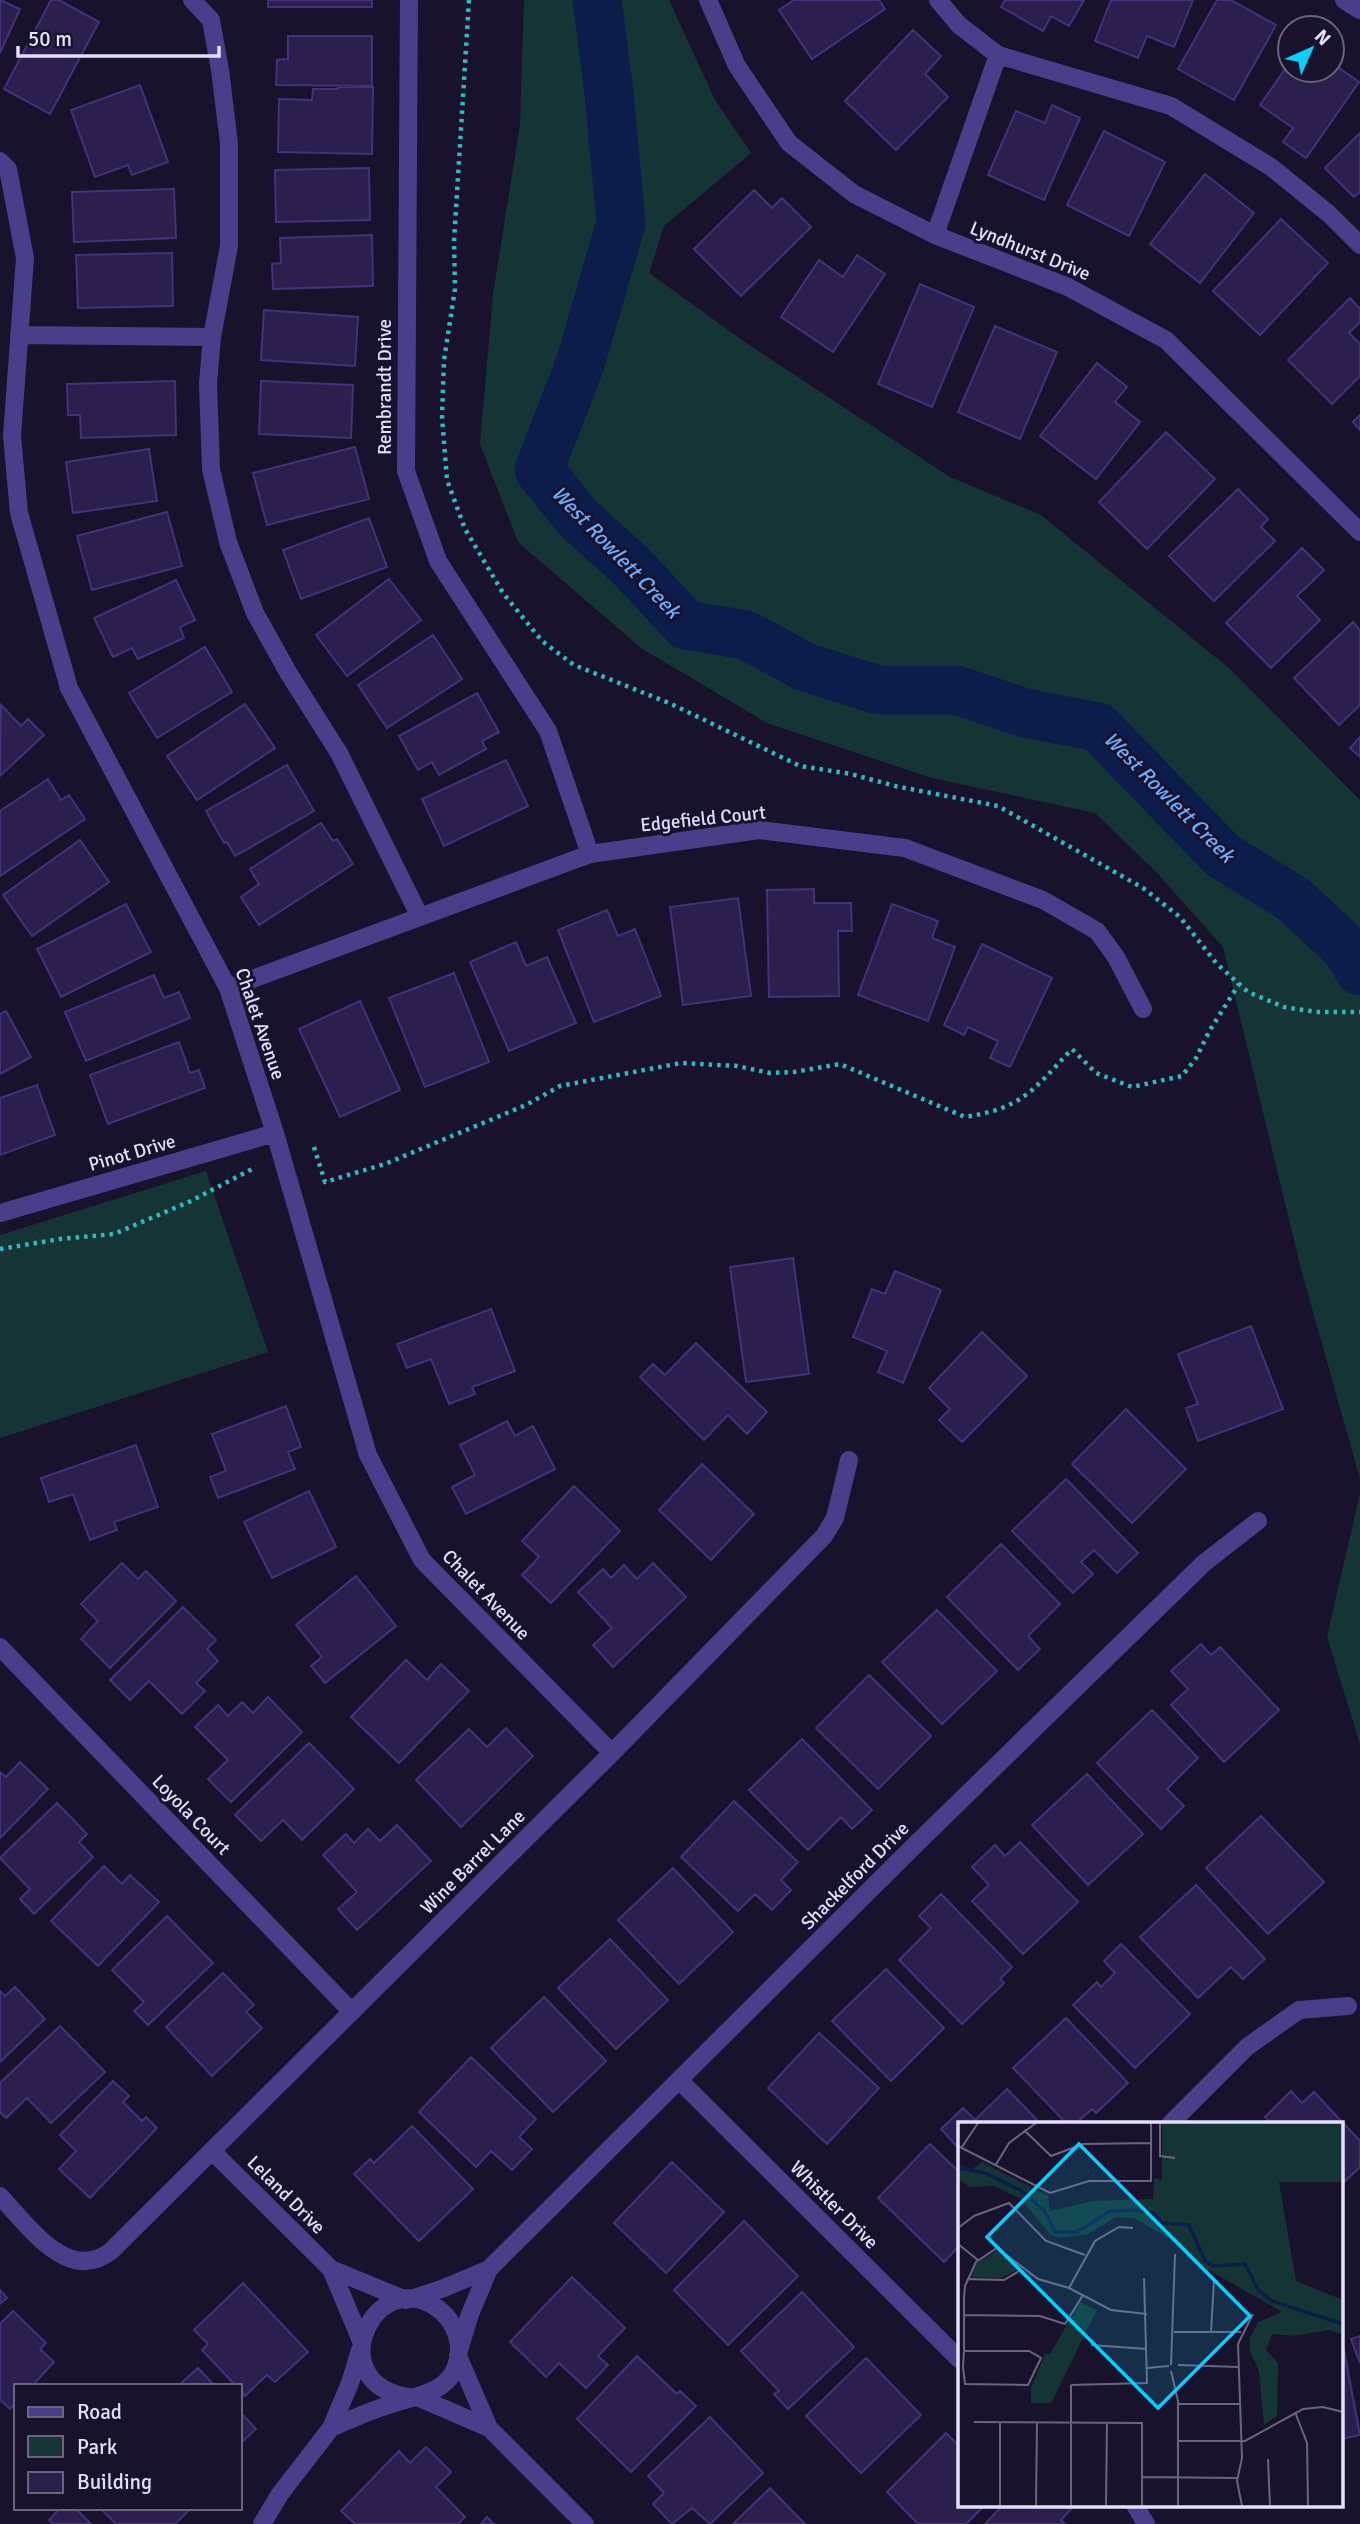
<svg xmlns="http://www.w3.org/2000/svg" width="1360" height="2524" viewBox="0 0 1360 2524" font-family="Signika,sans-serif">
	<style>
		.green { fill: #153436 }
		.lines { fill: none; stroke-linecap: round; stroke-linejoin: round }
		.river { stroke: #0c1d4b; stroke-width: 49 }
		.building { fill: #2c1e4d; stroke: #453179; stroke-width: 2 }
		.path { stroke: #33b9bd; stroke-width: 4.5; stroke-dasharray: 3.5 5; stroke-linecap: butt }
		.minor { stroke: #483e8a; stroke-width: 18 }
		.labels { text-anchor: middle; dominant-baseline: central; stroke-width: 6; stroke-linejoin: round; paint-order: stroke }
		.street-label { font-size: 19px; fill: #e4deff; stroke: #19122c }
		.water-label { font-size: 21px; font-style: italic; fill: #6dadfd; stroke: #19122c }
		.inset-river { fill: none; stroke: #0c1d4b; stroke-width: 3.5 }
		.inset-road { fill: none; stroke: #6a6480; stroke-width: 2 }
		.view { fill: #0ccefc; fill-opacity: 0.15; stroke: #0ccefc; stroke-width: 3.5 }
		.inset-edge { fill: none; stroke: #e4deff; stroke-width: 3.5 }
	</style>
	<rect width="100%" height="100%" fill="#19122c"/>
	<path class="green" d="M 524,0 L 669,0 L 715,100 L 751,153 L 664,226 L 649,273 L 749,345 L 950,477 L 1041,515 L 1230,669 L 1360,800 L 1360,1479 L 1301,1269 L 1223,947 L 1156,872 L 1095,813 L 932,778 L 767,723 L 641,648 L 518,542 L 480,444 L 493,294 L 520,125 Z
		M 206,1171 L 268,1352 L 0,1438 L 0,1235 Z
		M 1360,1493 L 1360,1744 L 1327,1637 Z"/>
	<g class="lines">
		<path class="river" d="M 597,0 L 609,93 L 621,223 L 580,364 L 539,470 L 578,518 L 631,566 L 686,625 L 746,635 L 805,667 L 878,690 L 956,690 L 1025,713 L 1098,727 L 1222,855 L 1293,899 L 1345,947 L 1360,971"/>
	</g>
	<path class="building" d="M 0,0 L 20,9 L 0,53 Z
		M 51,0 L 59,0 L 99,22 L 50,114 L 4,89 Z
		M 268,0 L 372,0 L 372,7 L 268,7 Z
		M 794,0 L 879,0 L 885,9 L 812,59 L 779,10 Z
		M 1005,0 L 1084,0 L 1069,26 L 1051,16 L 1043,31 L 1001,7 Z
		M 1111,0 L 1193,0 L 1174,47 L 1147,36 L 1138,58 L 1095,41 Z
		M 1217,0 L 1231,0 L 1276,25 L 1234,100 L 1178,69 Z
		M 913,30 L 941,56 L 925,74 L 948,97 L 896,150 L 845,101 Z
		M 288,36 L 372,36 L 372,86 L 276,85 L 277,60 L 288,59 Z
		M 1290,62 L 1290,70 L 1332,70 L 1332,63 L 1359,82 L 1306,158 L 1283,142 L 1293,128 L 1260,105 Z
		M 140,85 L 168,162 L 132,175 L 128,165 L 95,177 L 71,110 Z
		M 338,87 L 373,87 L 372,154 L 278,152 L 279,99 L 312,100 L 313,89 L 338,89 Z
		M 1052,105 L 1080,118 L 1044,200 L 988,175 L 1016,111 L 1045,123 Z
		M 1104,131 L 1165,162 L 1129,236 L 1067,205 Z
		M 1360,133 L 1360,192 L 1354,197 L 1325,168 Z
		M 369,168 L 370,220 L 276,222 L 275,170 Z
		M 1205,174 L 1254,213 L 1200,283 L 1150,244 Z
		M 174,189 L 176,238 L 74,242 L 72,192 Z
		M 754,190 L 772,208 L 782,198 L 811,227 L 741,296 L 694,249 Z
		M 1281,219 L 1328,263 L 1260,335 L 1213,291 Z
		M 372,235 L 373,286 L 273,289 L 272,264 L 281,263 L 280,238 Z
		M 172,253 L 173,306 L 78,308 L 76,255 Z
		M 857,255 L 885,274 L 833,352 L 781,317 L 819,260 L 843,277 Z
		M 920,284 L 974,307 L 932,407 L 878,384 Z
		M 1350,298 L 1360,309 L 1360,322 L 1349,333 L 1360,344 L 1360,376 L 1332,404 L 1288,360 Z
		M 264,310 L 358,317 L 355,366 L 261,360 Z
		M 995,326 L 1057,352 L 1020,439 L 958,412 Z
		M 1097,363 L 1127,387 L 1115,402 L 1140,422 L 1096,479 L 1040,436 Z
		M 175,381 L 176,435 L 81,438 L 80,415 L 68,415 L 67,384 Z
		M 261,381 L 353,385 L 351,438 L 259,434 Z
		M 1360,415 L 1360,430 L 1353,422 Z
		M 1166,432 L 1215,479 L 1147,549 L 1099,502 Z
		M 355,447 L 369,499 L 267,525 L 253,473 Z
		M 149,449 L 157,501 L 73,513 L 66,462 Z
		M 1238,489 L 1268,519 L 1261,527 L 1275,541 L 1214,601 L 1169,556 Z
		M 167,512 L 182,566 L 92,590 L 77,536 Z
		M 369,518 L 387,567 L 301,599 L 283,550 Z
		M 1302,548 L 1324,570 L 1297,596 L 1320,620 L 1271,668 L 1226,623 Z
		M 389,579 L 421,620 L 347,676 L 316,635 Z
		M 176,580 L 195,620 L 180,627 L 184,638 L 138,659 L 132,648 L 113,657 L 94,618 Z
		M 1353,622 L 1360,630 L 1360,705 L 1339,725 L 1294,678 Z
		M 433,635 L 462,679 L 387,728 L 358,685 Z
		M 205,647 L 232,692 L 157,738 L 129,693 Z
		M 477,693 L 499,732 L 482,741 L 486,749 L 439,775 L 432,762 L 418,770 L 399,736 Z
		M 245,704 L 275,748 L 197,800 L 167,756 Z
		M 1,705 L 21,726 L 28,719 L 44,735 L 0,776 Z
		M 1360,737 L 1360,757 L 1350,748 Z
		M 506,760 L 528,806 L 444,846 L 422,799 Z
		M 287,765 L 314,811 L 235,856 L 227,842 L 224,843 L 206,811 Z
		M 48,779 L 61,800 L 69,795 L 85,819 L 0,876 L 0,811 Z
		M 321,823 L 333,841 L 337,839 L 353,864 L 259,925 L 241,897 L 259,884 L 250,869 Z
		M 80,840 L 109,882 L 32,936 L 3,895 Z
		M 814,889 L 814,903 L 851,903 L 852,931 L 838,931 L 839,996 L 769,997 L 767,890 Z
		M 738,898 L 751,996 L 683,1005 L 670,907 Z
		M 126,904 L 151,952 L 61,997 L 37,949 Z
		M 892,904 L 938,921 L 932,938 L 955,947 L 928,1021 L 858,995 Z
		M 607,910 L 618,936 L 635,929 L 661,996 L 594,1022 L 558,930 Z
		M 516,942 L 526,966 L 547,957 L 576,1023 L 509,1051 L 470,962 Z
		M 982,944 L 1052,978 L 1010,1067 L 990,1058 L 998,1041 L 968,1027 L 964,1035 L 944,1025 Z
		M 454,973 L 489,1062 L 425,1087 L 389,998 Z
		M 154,975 L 164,998 L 179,992 L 190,1018 L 86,1061 L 65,1012 Z
		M 360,1001 L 400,1090 L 340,1117 L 299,1029 Z
		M 6,1011 L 31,1057 L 0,1074 L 0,1014 Z
		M 179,1042 L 190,1073 L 199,1070 L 205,1088 L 108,1124 L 90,1075 Z
		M 37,1085 L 55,1135 L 0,1155 L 0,1098 Z
		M 793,1258 L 809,1374 L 746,1382 L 730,1267 Z
		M 895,1271 L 941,1290 L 903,1383 L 878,1372 L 887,1351 L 853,1337 L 872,1289 L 885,1294 Z
		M 491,1309 L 515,1371 L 472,1387 L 475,1394 L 449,1404 L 431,1359 L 407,1368 L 397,1344 Z
		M 1251,1326 L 1283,1409 L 1198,1441 L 1186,1408 L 1198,1404 L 1178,1354 Z
		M 982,1332 L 1027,1376 L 962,1442 L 939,1420 L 950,1409 L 929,1388 Z
		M 696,1343 L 767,1412 L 747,1434 L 728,1415 L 704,1440 L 640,1377 L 653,1364 L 665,1375 Z
		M 286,1406 L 301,1447 L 288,1452 L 295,1469 L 218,1498 L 210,1477 L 226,1471 L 212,1434 Z
		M 1126,1409 L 1186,1469 L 1132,1523 L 1072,1464 Z
		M 507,1421 L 515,1436 L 533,1426 L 555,1469 L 466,1514 L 452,1487 L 475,1475 L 460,1445 Z
		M 136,1445 L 158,1507 L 114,1522 L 117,1530 L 90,1540 L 73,1494 L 49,1502 L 41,1478 Z
		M 702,1464 L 754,1514 L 711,1560 L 659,1510 Z
		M 1066,1479 L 1138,1553 L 1117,1573 L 1094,1550 L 1081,1562 L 1093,1574 L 1073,1593 L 1012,1531 Z
		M 574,1486 L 620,1531 L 551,1603 L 522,1575 L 539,1557 L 522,1541 Z
		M 309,1491 L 336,1547 L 272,1578 L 244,1522 Z
		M 1001,1544 L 1060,1604 L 1028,1636 L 1040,1649 L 1018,1670 L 947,1597 Z
		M 122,1563 L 138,1579 L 146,1571 L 176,1601 L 110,1668 L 81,1639 L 98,1621 L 81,1604 Z
		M 653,1563 L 686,1597 L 613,1667 L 593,1645 L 612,1628 L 578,1592 L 603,1569 L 611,1578 L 624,1565 L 637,1579 Z
		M 356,1576 L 396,1626 L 325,1683 L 311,1666 L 322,1657 L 296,1625 Z
		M 183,1607 L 216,1640 L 207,1649 L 218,1661 L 196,1683 L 205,1691 L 182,1714 L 149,1681 L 130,1700 L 110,1680 Z
		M 937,1610 L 997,1671 L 942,1724 L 882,1662 Z
		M 1201,1644 L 1211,1655 L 1220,1647 L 1279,1710 L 1224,1762 L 1171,1705 L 1188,1689 L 1171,1671 Z
		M 406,1660 L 427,1680 L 441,1664 L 469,1691 L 399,1763 L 351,1717 Z
		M 869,1675 L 931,1736 L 878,1789 L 816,1728 Z
		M 268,1697 L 302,1732 L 231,1802 L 208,1779 L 228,1760 L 195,1727 L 218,1705 L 228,1716 L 242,1702 L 253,1713 Z
		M 1152,1710 L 1198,1758 L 1167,1789 L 1184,1806 L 1161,1829 L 1097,1763 Z
		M 506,1728 L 533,1756 L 461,1827 L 416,1780 L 469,1729 L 487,1747 Z
		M 802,1739 L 872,1810 L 852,1829 L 841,1817 L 808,1850 L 749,1790 Z
		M 309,1743 L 354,1789 L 302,1840 L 283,1820 L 261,1841 L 235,1815 Z
		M 20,1762 L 48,1789 L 0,1838 L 0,1772 L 6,1777 Z
		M 1087,1774 L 1143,1834 L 1088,1885 L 1032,1825 Z
		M 734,1801 L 798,1862 L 781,1880 L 791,1890 L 772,1910 L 755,1894 L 738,1911 L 681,1857 Z
		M 57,1803 L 87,1834 L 79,1842 L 93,1857 L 34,1914 L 20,1899 L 30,1889 L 0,1858 Z
		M 1261,1816 L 1324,1882 L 1268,1934 L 1206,1868 Z
		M 397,1825 L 431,1861 L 357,1930 L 338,1909 L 357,1892 L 323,1855 L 346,1834 L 354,1843 L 368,1829 L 380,1841 Z
		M 1020,1842 L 1078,1902 L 1023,1954 L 972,1901 L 989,1885 L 972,1867 L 995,1845 L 1005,1856 Z
		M 104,1866 L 122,1884 L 130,1875 L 159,1902 L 98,1966 L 51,1921 Z
		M 673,1868 L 733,1932 L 679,1984 L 618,1920 Z
		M 1196,1885 L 1265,1959 L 1243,1979 L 1231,1967 L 1198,1998 L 1140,1937 Z
		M 941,1894 L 1012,1967 L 1000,1979 L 1004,1983 L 962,2024 L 899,1960 L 931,1928 L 919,1916 Z
		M 167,1916 L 213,1963 L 148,2025 L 134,2011 L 144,2002 L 112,1970 Z
		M 610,1939 L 668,2000 L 616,2049 L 558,1988 Z
		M 1121,1944 L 1190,2014 L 1135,2068 L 1073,2005 L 1097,1982 L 1101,1987 L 1115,1973 L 1104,1961 Z
		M 886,1969 L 944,2028 L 891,2081 L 832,2021 Z
		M 223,1973 L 254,2005 L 246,2012 L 262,2028 L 212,2076 L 166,2027 Z
		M 15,1987 L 45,2019 L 0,2062 L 0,1991 L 5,1996 Z
		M 544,1997 L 606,2061 L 553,2112 L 491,2048 Z
		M 1066,2018 L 1128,2083 L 1096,2113 L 1092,2109 L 1076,2123 L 1066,2123 L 1013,2068 Z
		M 60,2026 L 105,2072 L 51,2123 L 27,2098 L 6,2118 L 0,2112 L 0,2083 Z
		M 819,2033 L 879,2088 L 827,2144 L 768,2088 Z
		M 471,2057 L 536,2119 L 519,2137 L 532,2149 L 512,2170 L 491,2151 L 476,2167 L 419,2112 Z
		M 113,2081 L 129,2096 L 123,2102 L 142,2121 L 146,2117 L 157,2128 L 90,2198 L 59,2169 L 76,2151 L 60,2135 Z
		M 1007,2089 L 1040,2123 L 959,2123 L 959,2149 L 941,2129 L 963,2108 L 975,2120 Z
		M 1291,2091 L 1302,2103 L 1314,2092 L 1360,2141 L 1360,2167 L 1341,2185 L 1341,2123 L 1271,2123 L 1265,2117 Z
		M 412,2126 L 473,2189 L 419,2241 L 354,2174 L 370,2159 L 374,2163 Z
		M 930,2144 L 959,2172 L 959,2246 L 944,2262 L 878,2198 Z
		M 672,2162 L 724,2212 L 666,2273 L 614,2223 Z
		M 744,2221 L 798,2276 L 728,2345 L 674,2290 Z
		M 572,2277 L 625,2328 L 598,2356 L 608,2365 L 586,2388 L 559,2363 L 546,2377 L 510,2342 Z
		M 243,2283 L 308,2352 L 275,2382 L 267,2375 L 245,2396 L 240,2390 L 240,2386 L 236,2386 L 202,2350 L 208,2344 L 194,2330 Z
		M 0,2290 L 7,2298 L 0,2304 Z
		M 802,2292 L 854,2347 L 788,2409 L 774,2394 L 779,2391 L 741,2351 Z
		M 13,2311 L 46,2343 L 40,2349 L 54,2362 L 32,2386 L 16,2386 L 16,2402 L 10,2409 L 0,2400 L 0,2324 Z
		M 1360,2336 L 1360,2363 L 1351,2339 Z
		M 1344,2350 L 1360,2435 L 1341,2439 L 1341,2351 Z
		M 637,2356 L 677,2394 L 680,2391 L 696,2406 L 631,2472 L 577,2419 Z
		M 866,2358 L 921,2415 L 861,2473 L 806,2416 Z
		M 198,2368 L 215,2386 L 178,2386 Z
		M 240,2412 L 256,2429 L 240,2444 Z
		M 710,2417 L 763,2473 L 710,2524 L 692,2508 L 672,2524 L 653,2504 L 664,2493 L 648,2476 Z
		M 946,2433 L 959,2446 L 959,2505 L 985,2505 L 966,2524 L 918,2524 L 887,2492 Z
		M 426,2447 L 451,2472 L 436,2487 L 465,2517 L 458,2524 L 355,2524 L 341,2511 L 399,2451 L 410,2463 Z
		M 770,2488 L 805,2524 L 733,2524 Z
		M 1003,2505 L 1066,2505 L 1071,2509 L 1061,2520 L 1065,2524 L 985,2524 Z
		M 60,2508 L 75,2508 L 91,2524 L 53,2524 L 49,2520 Z
		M 100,2508 L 191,2508 L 175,2524 L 116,2524 Z
		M 487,2517 L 494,2524 L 481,2524 Z"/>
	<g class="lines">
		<path class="path" d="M 469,0 L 454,241 L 455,289 L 444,360 L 442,417 L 447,480 L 465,529 L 503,593 L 542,641 L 574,665 L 669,703 L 800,766 L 851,774 L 895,786 L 998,806 L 1143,888 L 1180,917 L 1217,964 L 1248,992 L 1284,1007 L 1316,1012 L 1360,1012
			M 314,1147 L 325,1182 L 385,1164 L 526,1105 L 560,1086 L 681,1063 L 737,1066 L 770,1073 L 794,1072 L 840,1064 L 965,1117 C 1023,1108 1033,1090 1072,1049 L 1096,1073 L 1132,1087 L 1182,1076 L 1196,1058 L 1210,1030 L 1239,984
			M 0,1249 L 60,1239 L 114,1234 L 191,1201 L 256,1167"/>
		<path class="minor" d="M 192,0 L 211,20 L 220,70 L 229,143 L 229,246 L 212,337 L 208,383 L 211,469 L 228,542 L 255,613 L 289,674 L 339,753 L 420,917
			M 409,0 L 406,471 L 438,561 L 548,731 L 590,854
			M 708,0 L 737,66 L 789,143 L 854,194 L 935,235 L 1068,287 L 1166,340 L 1360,532
			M 1344,0 L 1360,10
			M 998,55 L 1171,106 L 1271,167 L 1329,214 L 1360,245
			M 0,161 L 8,169 L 25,258 L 12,436 L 19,513 L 69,688 L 228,988 L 275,1133 L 368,1455 L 422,1560 L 612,1753
			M 935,235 L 998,55 L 959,25 L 938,0
			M 19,335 L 212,337
			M 228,988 L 590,854 L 759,830 L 905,848 L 1043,900 L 1097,931 L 1116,957 L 1143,1009
			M 0,1213 L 275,1133
			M 0,1647 L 352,2012
			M 679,2080 L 959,2359
			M 1171,2123 L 1247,2047 L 1299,2010 L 1348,2006
			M 212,2151 L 331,2269 L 406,2300
			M 0,2196 C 27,2224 68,2285 111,2251 L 612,1753 L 824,1536 L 835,1518 L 849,1460
			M 331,2269 L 362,2343
			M 411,2299 L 444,2288 L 489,2269
			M 459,2350 L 470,2314 L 489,2269 L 915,1845 L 1204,1563 L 1258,1521
			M 458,2356 L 489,2428 L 585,2524
			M 417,2397 L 489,2428
			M 331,2428 C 349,2420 367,2412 386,2406 C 418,2394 458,2394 459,2349 C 459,2333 450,2317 437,2308 C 374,2264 319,2384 409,2397
			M 1135,2505 L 1146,2524
			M 262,2524 L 280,2494 L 331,2428 L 350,2383 L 360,2350"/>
	</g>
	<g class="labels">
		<g class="street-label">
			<text transform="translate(1030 251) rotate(22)">Lyndhurst Drive</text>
			<text transform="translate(385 387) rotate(-90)">Rembrandt Drive</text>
			<text transform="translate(703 819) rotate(-6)">Edgefield Court</text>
			<text transform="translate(260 1024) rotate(71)">Chalet Avenue</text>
			<text transform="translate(132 1153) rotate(-16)">Pinot Drive</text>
			<text transform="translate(486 1595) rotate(46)">Chalet Avenue</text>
			<text transform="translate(191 1815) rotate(46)">Loyola Court</text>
			<text transform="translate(473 1862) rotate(-45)">Wine Barrel Lane</text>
			<text transform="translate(855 1876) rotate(-45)">Shackelford Drive</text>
			<text transform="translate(286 2195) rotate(45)">Leland Drive</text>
			<text transform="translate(834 2205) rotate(45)">Whistler Drive</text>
		</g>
		<g class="water-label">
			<text transform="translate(616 552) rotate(46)">West Rowlett Creek</text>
			<text transform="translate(1169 797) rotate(45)">West Rowlett Creek</text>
		</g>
	</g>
	<g transform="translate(958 2122)">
		<rect width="385" height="385" fill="#19122c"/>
		<path d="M 204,1 L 385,1 L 385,60 L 321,60 L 338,159 L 385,178 L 385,213 L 372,208 L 335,214 L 314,212 L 308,228 L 320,241 L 319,294 L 306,303 L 301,249 L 292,229 L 292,216 L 300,200 L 324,190 L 230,136 L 222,123 L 176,96 L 158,95 L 130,112 L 101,116 L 92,112 L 63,77 L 36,64 L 12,65 L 0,57 L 0,42 L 13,48 L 24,40 L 90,74 L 92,89 L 135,79 L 195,77 L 196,56 L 204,58 ZM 41,127 L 60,148 L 43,156 L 13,155 L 19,141 ZM 122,180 L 139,188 L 93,281 L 73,281 L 73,266 L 87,232 L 92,232 Z" fill="#153436"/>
		<path class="inset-river" d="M 0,46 L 27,51 L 62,68 L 86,88 L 97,110 L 118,110 L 153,89 L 178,88 L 196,91 L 204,101 L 231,103 L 247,139 L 255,144 L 287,142 L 301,169 L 314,179 L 385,202"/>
		<path class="inset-road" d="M 202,1 L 202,34 L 217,36M 66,8 L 93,34 L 125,22 L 193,21M 0,24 L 92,71 L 131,59 L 193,59 L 193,1M 4,25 L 20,1M 37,44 L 51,21 L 78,1M 0,106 L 16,94 L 51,81 L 88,119 L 127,133M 0,122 L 20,138M 9,157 L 46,158 L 63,148M 111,166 L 137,119 L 161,105 L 175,106M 6,193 L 82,194 L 107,202 L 125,173M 216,210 L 283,210M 253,210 L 256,159M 133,223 L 189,227M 6,229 L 71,229 L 83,236 L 70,263 L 7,262 L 5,245 L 6,229 L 6,176 L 7,164 L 18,140 L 39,126 L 80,157 L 111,166 L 153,188 L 189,192M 213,243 L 217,132M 220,243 L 281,245M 189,246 L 211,244M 213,249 L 220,279 L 220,384M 113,263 L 189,261 L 186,156M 113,263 L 113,384M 220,282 L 283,282M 337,290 L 349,321 L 350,384M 16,300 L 184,301 L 184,384M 220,319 L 287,319 L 345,287 L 365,285 L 385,290M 310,337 L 312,384M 184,355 L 279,356M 42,384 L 42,300M 78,384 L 79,300M 148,384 L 149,300M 284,384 L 279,359 L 284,336 L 280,222 L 295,192"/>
		<path class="view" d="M 121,22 L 292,194 L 200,286 L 29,115 Z"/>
		<rect width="385" height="385" class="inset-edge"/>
	</g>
	<rect x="14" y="2384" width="228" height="126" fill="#19122c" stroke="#6a6480" stroke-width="2"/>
	<rect x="28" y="2407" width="35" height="10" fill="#483e8a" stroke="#6a6480" stroke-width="2"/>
	<text x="77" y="2419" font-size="21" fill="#e4deff">Road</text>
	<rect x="28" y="2436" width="35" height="21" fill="#153436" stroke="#6a6480" stroke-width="2"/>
	<text x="77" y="2454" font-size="21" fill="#e4deff">Park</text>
	<rect x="28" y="2472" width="35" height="21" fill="#2c1e4d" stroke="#6a6480" stroke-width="2"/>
	<text x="77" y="2489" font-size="21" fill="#e4deff">Building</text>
	<g transform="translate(1311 49) rotate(45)"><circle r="33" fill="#19122c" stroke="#6a6480" stroke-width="2"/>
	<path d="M0-5L12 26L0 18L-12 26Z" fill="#0ccefc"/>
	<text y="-10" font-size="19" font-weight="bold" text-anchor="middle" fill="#e4deff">N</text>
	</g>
	<path d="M18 46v10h201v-10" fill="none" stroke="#e4deff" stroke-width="3.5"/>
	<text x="28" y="46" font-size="21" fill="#e4deff" stroke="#19122c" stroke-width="5" paint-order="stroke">50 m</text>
</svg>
